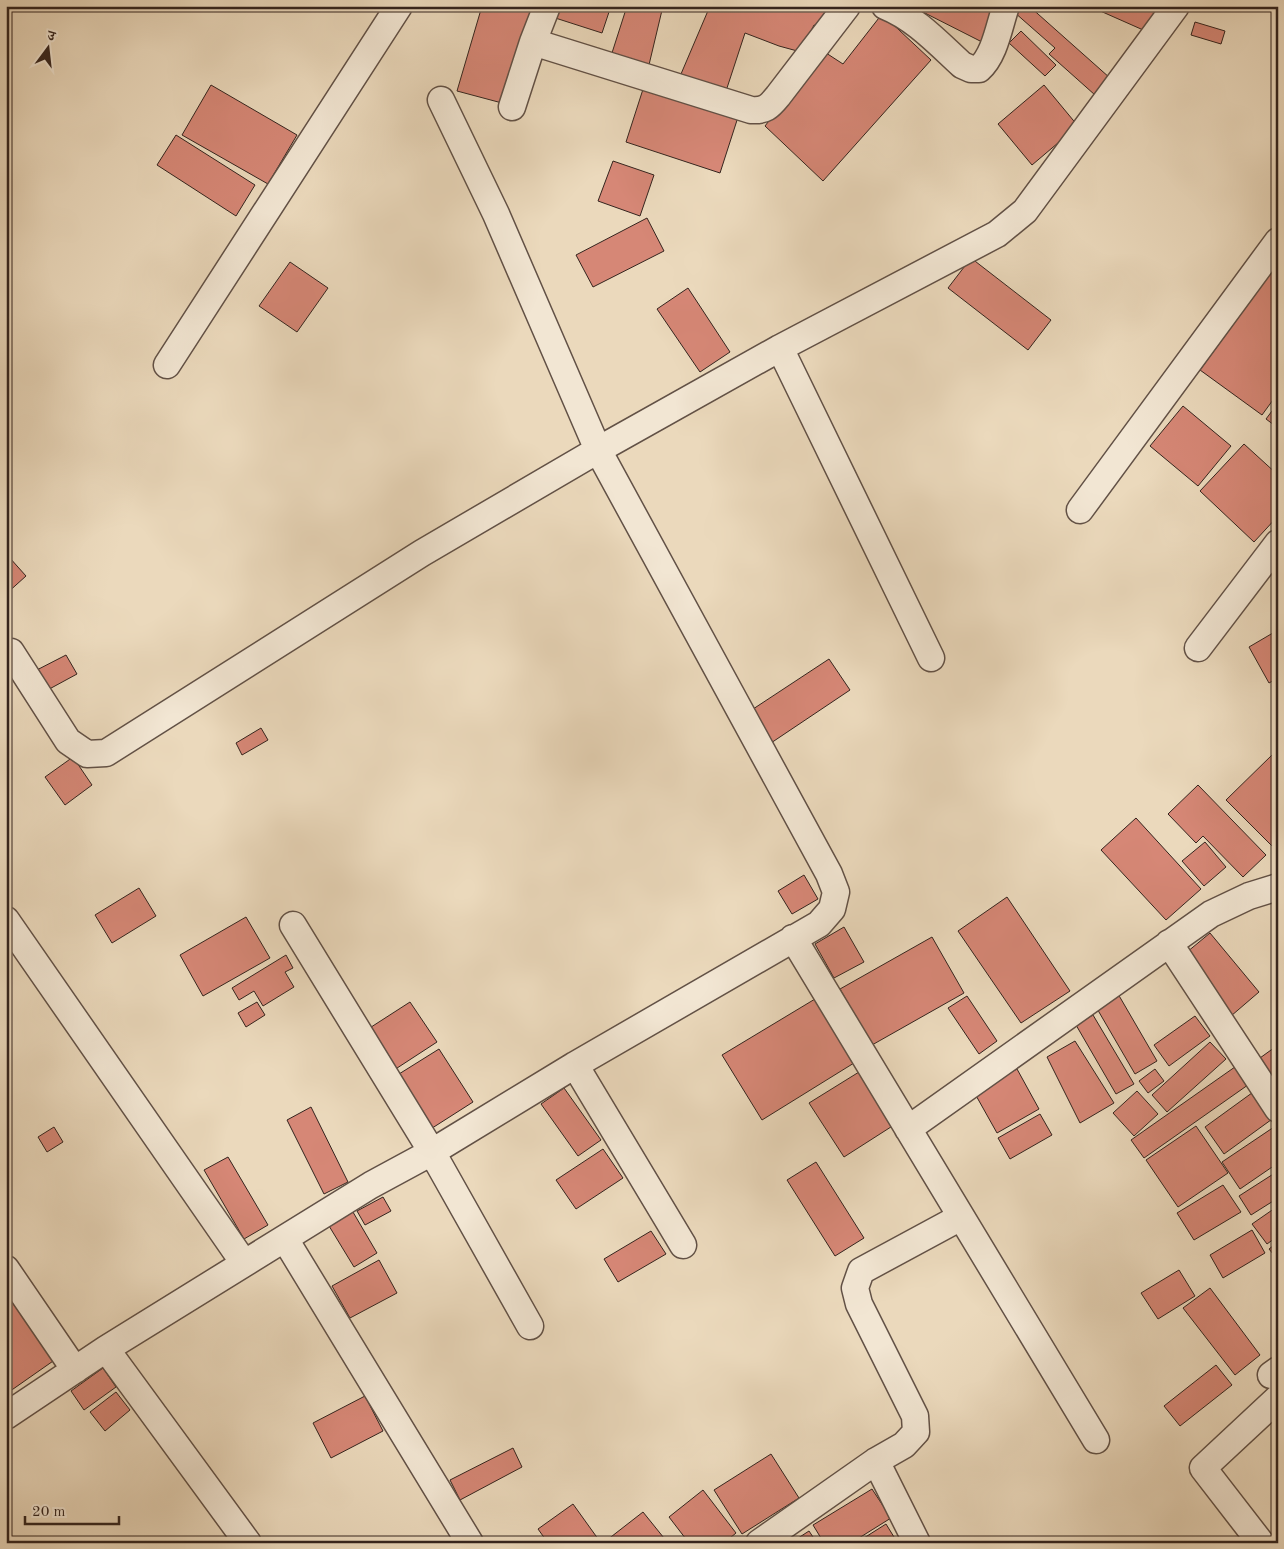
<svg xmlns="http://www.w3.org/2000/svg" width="1284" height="1549" viewBox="0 0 1284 1549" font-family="'Old Standard TT','Noto Serif Devanagari',serif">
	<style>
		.building { fill: #d68776; stroke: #34241e }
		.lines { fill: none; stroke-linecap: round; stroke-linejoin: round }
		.street-casing { stroke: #625146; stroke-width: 29 }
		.street { stroke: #f2e6d3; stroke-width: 26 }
	</style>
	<rect width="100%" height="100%" fill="#ebd9bc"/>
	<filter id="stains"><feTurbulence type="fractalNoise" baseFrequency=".004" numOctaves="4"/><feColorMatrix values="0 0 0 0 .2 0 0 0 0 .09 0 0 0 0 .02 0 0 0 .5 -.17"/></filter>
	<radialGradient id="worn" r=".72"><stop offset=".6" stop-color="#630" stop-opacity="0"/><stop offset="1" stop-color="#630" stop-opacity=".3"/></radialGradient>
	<path class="building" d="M 482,6 L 534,6 L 502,103 L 457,91 Z
		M 549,6 L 611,6 L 602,33 L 546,15 Z
		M 627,6 L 663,6 L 648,69 L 611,56 Z
		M 710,6 L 830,6 L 823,28 L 814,25 L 801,52 L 779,46 L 745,33 L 726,91 L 678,81 Z
		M 915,6 L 995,6 L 984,43 L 915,8 Z
		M 1020,6 L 1029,6 L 1110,78 L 1095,95 L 1049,54 L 1055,48 L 1014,12 Z
		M 1089,6 L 1160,6 L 1150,33 Z
		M 882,14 L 931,60 L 823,181 L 765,126 L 823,51 L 843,64 Z
		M 1195,22 L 1225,31 L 1221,44 L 1191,35 Z
		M 1021,31 L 1056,65 L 1045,76 L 1009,43 Z
		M 645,83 L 739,114 L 720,173 L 626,142 Z
		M 211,85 L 297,135 L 268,184 L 182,135 Z
		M 1044,85 L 1078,126 L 1032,165 L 998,124 Z
		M 176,135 L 255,185 L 236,216 L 157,165 Z
		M 613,161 L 654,175 L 640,216 L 598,201 Z
		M 647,218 L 664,251 L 593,287 L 576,255 Z
		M 971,258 L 1051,320 L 1028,350 L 948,288 Z
		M 290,262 L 328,288 L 297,332 L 259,306 Z
		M 1278,263 L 1278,393 L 1262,415 L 1200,370 Z
		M 688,288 L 730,352 L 700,372 L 657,309 Z
		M 1278,403 L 1278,428 L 1266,419 Z
		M 1183,406 L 1231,446 L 1198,486 L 1150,446 Z
		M 1244,444 L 1278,475 L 1278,516 L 1254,542 L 1200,491 Z
		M 9,557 L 26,576 L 6,594 L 6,559 Z
		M 1278,630 L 1278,678 L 1269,683 L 1249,647 Z
		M 66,655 L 77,674 L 42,693 L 31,673 Z
		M 829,659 L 850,690 L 765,747 L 744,715 Z
		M 261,728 L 268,740 L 242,755 L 236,743 Z
		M 1272,755 L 1278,762 L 1278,852 L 1226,800 Z
		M 73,757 L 92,785 L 65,805 L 45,777 Z
		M 1198,785 L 1266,855 L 1243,877 L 1203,836 L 1196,843 L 1168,814 Z
		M 1136,818 L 1201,889 L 1166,920 L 1101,850 Z
		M 1205,842 L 1226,867 L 1204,886 L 1182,861 Z
		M 804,875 L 818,899 L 792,914 L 778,891 Z
		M 139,888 L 156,916 L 112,943 L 95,915 Z
		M 1007,897 L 1070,991 L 1021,1023 L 958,931 Z
		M 246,917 L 270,958 L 203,996 L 180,955 Z
		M 844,927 L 864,962 L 834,978 L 815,944 Z
		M 1210,933 L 1259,992 L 1231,1016 L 1181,957 Z
		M 932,937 L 964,993 L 872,1045 L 840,989 Z
		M 286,955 L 293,968 L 285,972 L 294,987 L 263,1006 L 254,991 L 239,1000 L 232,988 Z
		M 1114,987 L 1157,1061 L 1135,1074 L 1092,1000 Z
		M 967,996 L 997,1041 L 979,1054 L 948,1008 Z
		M 815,999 L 854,1063 L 762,1120 L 722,1055 Z
		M 257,1002 L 265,1015 L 246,1027 L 238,1013 Z
		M 410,1002 L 437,1042 L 391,1072 L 365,1031 Z
		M 1093,1015 L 1134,1084 L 1116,1094 L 1076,1025 Z
		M 1195,1016 L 1210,1036 L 1169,1066 L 1154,1045 Z
		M 1075,1041 L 1114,1103 L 1080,1123 L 1047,1057 Z
		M 1210,1042 L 1226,1059 L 1167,1112 L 1152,1095 Z
		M 1278,1045 L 1278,1083 L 1272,1087 L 1253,1063 Z
		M 439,1049 L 473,1102 L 426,1132 L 391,1079 Z
		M 1242,1062 L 1255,1080 L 1144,1158 L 1131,1140 Z
		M 1017,1069 L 1039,1109 L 997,1133 L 974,1092 Z
		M 1155,1069 L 1164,1081 L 1148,1093 L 1139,1081 Z
		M 859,1072 L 894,1125 L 844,1157 L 809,1103 Z
		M 564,1088 L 601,1140 L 578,1156 L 541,1104 Z
		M 1256,1090 L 1275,1117 L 1224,1154 L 1205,1127 Z
		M 1137,1091 L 1158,1114 L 1134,1136 L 1113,1113 Z
		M 311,1107 L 348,1182 L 324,1194 L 287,1120 Z
		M 1040,1114 L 1052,1135 L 1010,1159 L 998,1138 Z
		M 1196,1126 L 1228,1173 L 1178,1207 L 1146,1160 Z
		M 54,1127 L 63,1142 L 47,1152 L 38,1137 Z
		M 1274,1127 L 1278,1133 L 1278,1163 L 1240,1189 L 1222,1162 Z
		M 603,1149 L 623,1178 L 576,1209 L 556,1180 Z
		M 228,1157 L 268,1225 L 244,1239 L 204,1170 Z
		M 816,1162 L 864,1238 L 835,1256 L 787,1180 Z
		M 1278,1171 L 1278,1198 L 1251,1215 L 1239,1196 Z
		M 1223,1185 L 1241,1212 L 1194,1240 L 1177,1213 Z
		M 383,1197 L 391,1211 L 365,1225 L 357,1211 Z
		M 1278,1206 L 1278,1236 L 1267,1244 L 1252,1224 Z
		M 350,1207 L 377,1253 L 354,1267 L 326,1221 Z
		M 1252,1230 L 1265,1253 L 1223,1278 L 1210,1255 Z
		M 651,1231 L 666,1254 L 618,1282 L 604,1259 Z
		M 1278,1242 L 1278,1260 L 1269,1249 Z
		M 379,1260 L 397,1293 L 350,1318 L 332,1286 Z
		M 1179,1270 L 1195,1296 L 1158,1319 L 1141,1293 Z
		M 1210,1288 L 1260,1355 L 1235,1375 L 1183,1308 Z
		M 6,1290 L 56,1359 L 6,1394 Z
		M 1216,1365 L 1232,1385 L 1180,1426 L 1164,1406 Z
		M 103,1368 L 116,1387 L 84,1410 L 71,1391 Z
		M 116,1392 L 130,1410 L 105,1431 L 90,1412 Z
		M 365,1396 L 383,1431 L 331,1458 L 313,1423 Z
		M 513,1448 L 522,1467 L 460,1500 L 450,1480 Z
		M 771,1454 L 799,1498 L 742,1534 L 714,1490 Z
		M 872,1489 L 891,1518 L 851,1543 L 824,1543 L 813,1525 Z
		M 703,1490 L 736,1533 L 724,1543 L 689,1543 L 669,1517 Z
		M 573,1504 L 601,1543 L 548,1543 L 538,1529 Z
		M 643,1512 L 668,1543 L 610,1543 L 607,1540 Z
		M 886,1524 L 894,1537 L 885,1543 L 856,1543 Z
		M 809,1531 L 817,1543 L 793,1543 L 792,1542 Z"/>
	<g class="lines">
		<g class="street-casing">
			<path id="street" d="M 885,6 C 915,18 938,43 962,65 L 971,69 L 979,69 C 995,55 999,26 1006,6
				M 533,42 L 751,110 C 765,111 769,107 778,96 L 847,6
				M 441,100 L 496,214 L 598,450 L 780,348 L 997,234 L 1025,211 L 1176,6
				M 512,107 L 533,42 L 547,6
				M 780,348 L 931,658
				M 167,365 L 399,6
				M 1080,510 L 1278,241
				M 1198,648 L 1278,543
				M 6,920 L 244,1263
				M 293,925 L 432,1152 L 530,1326
				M 793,938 L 1096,1440
				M 1169,943 L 1278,1109
				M 575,1065 L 683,1245
				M 908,1129 L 1211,914 L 1249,896 L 1278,887
				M 285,1239 L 470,1543
				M 6,1269 L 75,1370
				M 106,1349 L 248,1543
				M 1271,1375 L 1278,1370
				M 6,1416 L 106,1349 L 371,1185 L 432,1152 L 575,1065 L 819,924 L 832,909 L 836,892 L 829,874 L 598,450 L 422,553 L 106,753 L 87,754 L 68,741 L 11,652
				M 876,1461 L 917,1543
				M 759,1543 L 876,1461 L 904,1445 L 916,1432 L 915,1416 L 859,1304 L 855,1288 L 861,1271 L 961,1217
				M 1261,1543 L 1203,1468 L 1278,1398"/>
		</g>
		<use href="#street" class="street"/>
	</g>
	<rect width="1284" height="1549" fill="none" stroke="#ebd9bc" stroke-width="25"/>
	<rect x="8" y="8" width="1269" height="1534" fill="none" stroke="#34241e" stroke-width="2.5"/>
	<rect x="12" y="12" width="1259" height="1524" fill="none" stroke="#34241e"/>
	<g transform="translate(48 48) rotate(15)" stroke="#f2e6d3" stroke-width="4" paint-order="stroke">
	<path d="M0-4L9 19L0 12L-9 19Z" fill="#34241e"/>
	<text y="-8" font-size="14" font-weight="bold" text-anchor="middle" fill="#34241e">उ</text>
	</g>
	<path d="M25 1516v8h94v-8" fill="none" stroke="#34241e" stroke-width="2.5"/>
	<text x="32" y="1516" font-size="15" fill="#34241e" stroke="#f2e6d3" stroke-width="4" paint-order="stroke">20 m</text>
	<rect width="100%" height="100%" filter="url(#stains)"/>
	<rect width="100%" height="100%" fill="url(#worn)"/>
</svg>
